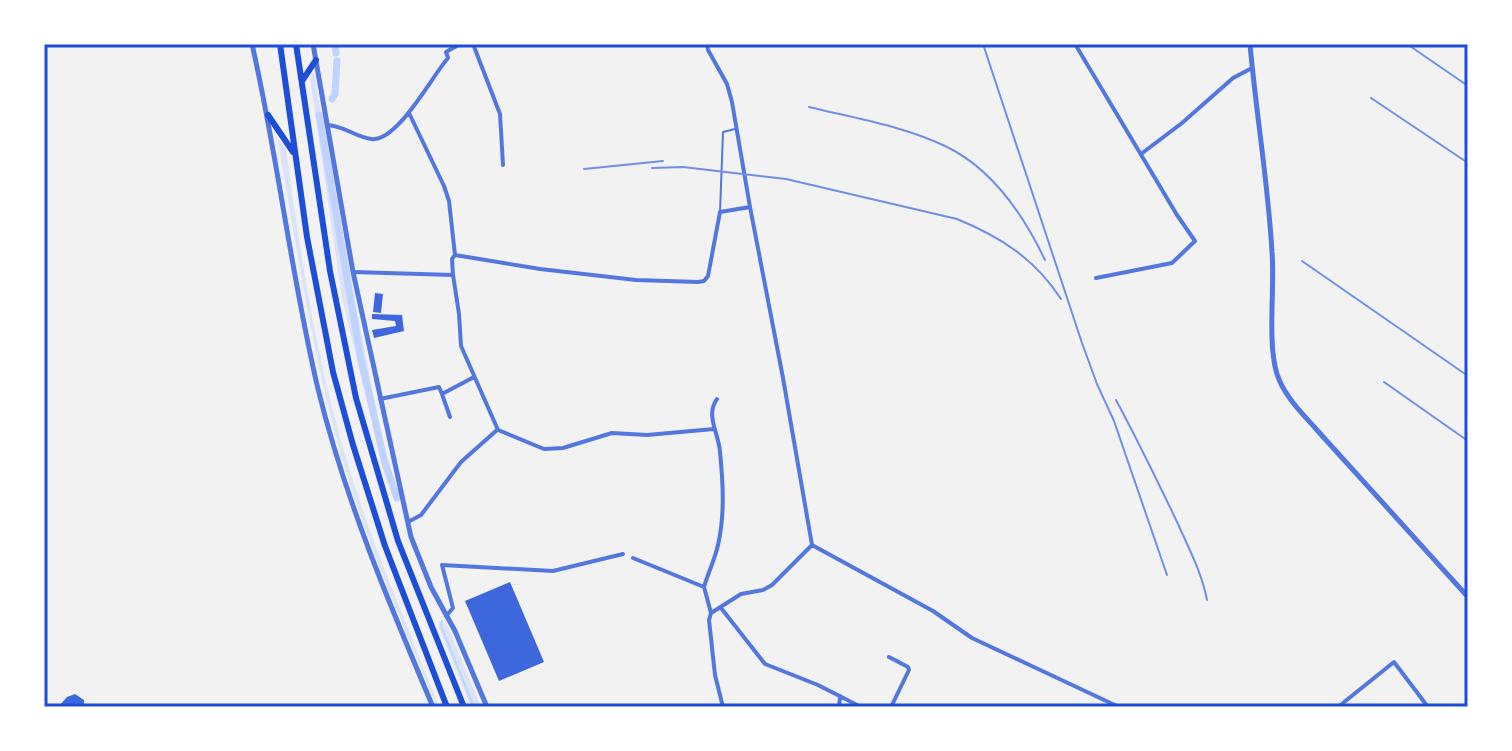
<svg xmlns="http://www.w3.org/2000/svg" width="1512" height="751" viewBox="0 0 1512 751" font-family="'DM Sans',sans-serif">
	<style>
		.green { fill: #dbe4f7 }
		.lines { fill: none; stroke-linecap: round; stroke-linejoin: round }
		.stream { stroke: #bfd3fe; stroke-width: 2 }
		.canal { stroke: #bfd3fe; stroke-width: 7 }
		.building { fill: #3d67dc }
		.service { stroke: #5277de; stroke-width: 2 }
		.minor { stroke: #5277de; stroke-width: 4 }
		.tertiary { stroke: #5277de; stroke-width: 5 }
		.primary { stroke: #1d4ed8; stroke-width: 6 }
		.rail { stroke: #7290e2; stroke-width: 2 }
		.neatline { fill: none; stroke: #1d4ed8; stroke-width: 3 }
	</style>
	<rect width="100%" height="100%" fill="#f2f2f2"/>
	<path class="green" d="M 314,72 L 349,272 L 380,427 L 395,490 L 386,462 L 368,388 L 363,386 L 342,298 L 310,78 Z
		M 277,138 L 286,149 C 302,267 320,383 358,496 C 382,568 412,637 439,707 L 437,707 C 408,637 378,568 354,496 C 315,380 299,259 277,138 Z
		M 439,621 L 447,625 L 481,707 L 471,707 L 439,628 Z"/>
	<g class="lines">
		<path class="stream" d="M 442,621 L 441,626 L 474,707"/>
		<path class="canal" d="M 335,44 L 336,53
			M 332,99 L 335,94 L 337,61
			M 319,115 L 361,359 L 384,460 L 397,498"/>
	</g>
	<path class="building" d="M 375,293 L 383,294 L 381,313 L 373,312 Z
		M 372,314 L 402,315 L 404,331 L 374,338 L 372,330 L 396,326 L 395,321 L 372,319 Z
		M 510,582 L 544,662 L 499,681 L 465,601 Z
		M 75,694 L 84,700 L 84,707 L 58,707 L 67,697 Z"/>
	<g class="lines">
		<path class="service" d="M 720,212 L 723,132 L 735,129"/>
		<path class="minor" d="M 473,44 L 500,114 L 503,165
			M 707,44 L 708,50 L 727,84 L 732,102 L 750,207 L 783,378 L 812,545 L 772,585 L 763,590 L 741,594 L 711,613
			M 1075,44 L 1177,215 L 1195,241 L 1172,263 L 1096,278
			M 409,113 L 444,186 L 449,201 L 455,255 L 452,259 L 453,275 L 459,314 L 461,346 L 498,430 L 544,449 L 563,448 L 612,433 L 647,435 L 714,429
			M 328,125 C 344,126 356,137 371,139 C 397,143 432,76 448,58 L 446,52 L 460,44
			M 1141,154 L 1182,123 L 1233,78 L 1252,68
			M 455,255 L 540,269 L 636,280 L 698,282 L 704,281 L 708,276 L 720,212 L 750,207
			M 353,272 L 453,275
			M 442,394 L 450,417
			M 380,399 L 439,387 L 442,394 L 474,377
			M 408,522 L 421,515 L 461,462 L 497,430
			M 812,545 L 933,611 L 972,638 L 1119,707
			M 633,558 L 704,587 L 711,613 L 709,620 L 715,675 L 723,707
			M 704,587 C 708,573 715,559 718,545 C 725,515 723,482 720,452 C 719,434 705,415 717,399
			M 721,608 L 765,664 L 818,685 L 861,707
			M 446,616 L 453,608 L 442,565 L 553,571 L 623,554
			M 889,657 L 908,667 L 909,670 L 891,707
			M 839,707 L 840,696
			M 1338,707 L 1394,662 L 1428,707"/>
		<path class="tertiary" d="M 252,44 C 278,158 291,275 318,389 C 345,499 389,603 433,707
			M 313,44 L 353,272 L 411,537 L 431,587 L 455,631 L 487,707
			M 1250,44 C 1256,113 1268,182 1272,252 C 1275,287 1267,342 1277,374 C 1284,396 1302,413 1316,429 L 1468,597"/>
		<path class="primary" d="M 280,44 L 307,237 L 333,372 L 353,445 L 385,546 L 447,707
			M 296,44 L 330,271 L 356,398 L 398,541 L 464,707
			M 302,81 L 316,60
			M 268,115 L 293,152"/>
		<path class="rail" d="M 983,44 L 1082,343 L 1097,384 L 1114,421 L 1167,575
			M 1407,44 L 1468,86
			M 1371,98 L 1468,163
			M 809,107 C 854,118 903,126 945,146 C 992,168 1023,214 1045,260
			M 652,168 L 683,167 L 786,179 L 957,219 C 1001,237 1035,259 1061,299
			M 584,169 L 663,161
			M 1302,261 L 1468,376
			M 1384,382 L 1468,441
			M 1116,400 C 1138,441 1158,482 1178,524 C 1189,549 1202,573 1207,600"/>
	</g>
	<rect width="1512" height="751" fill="none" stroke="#ffffff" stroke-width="92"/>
	<rect x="46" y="46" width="1420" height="659" class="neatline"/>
</svg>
